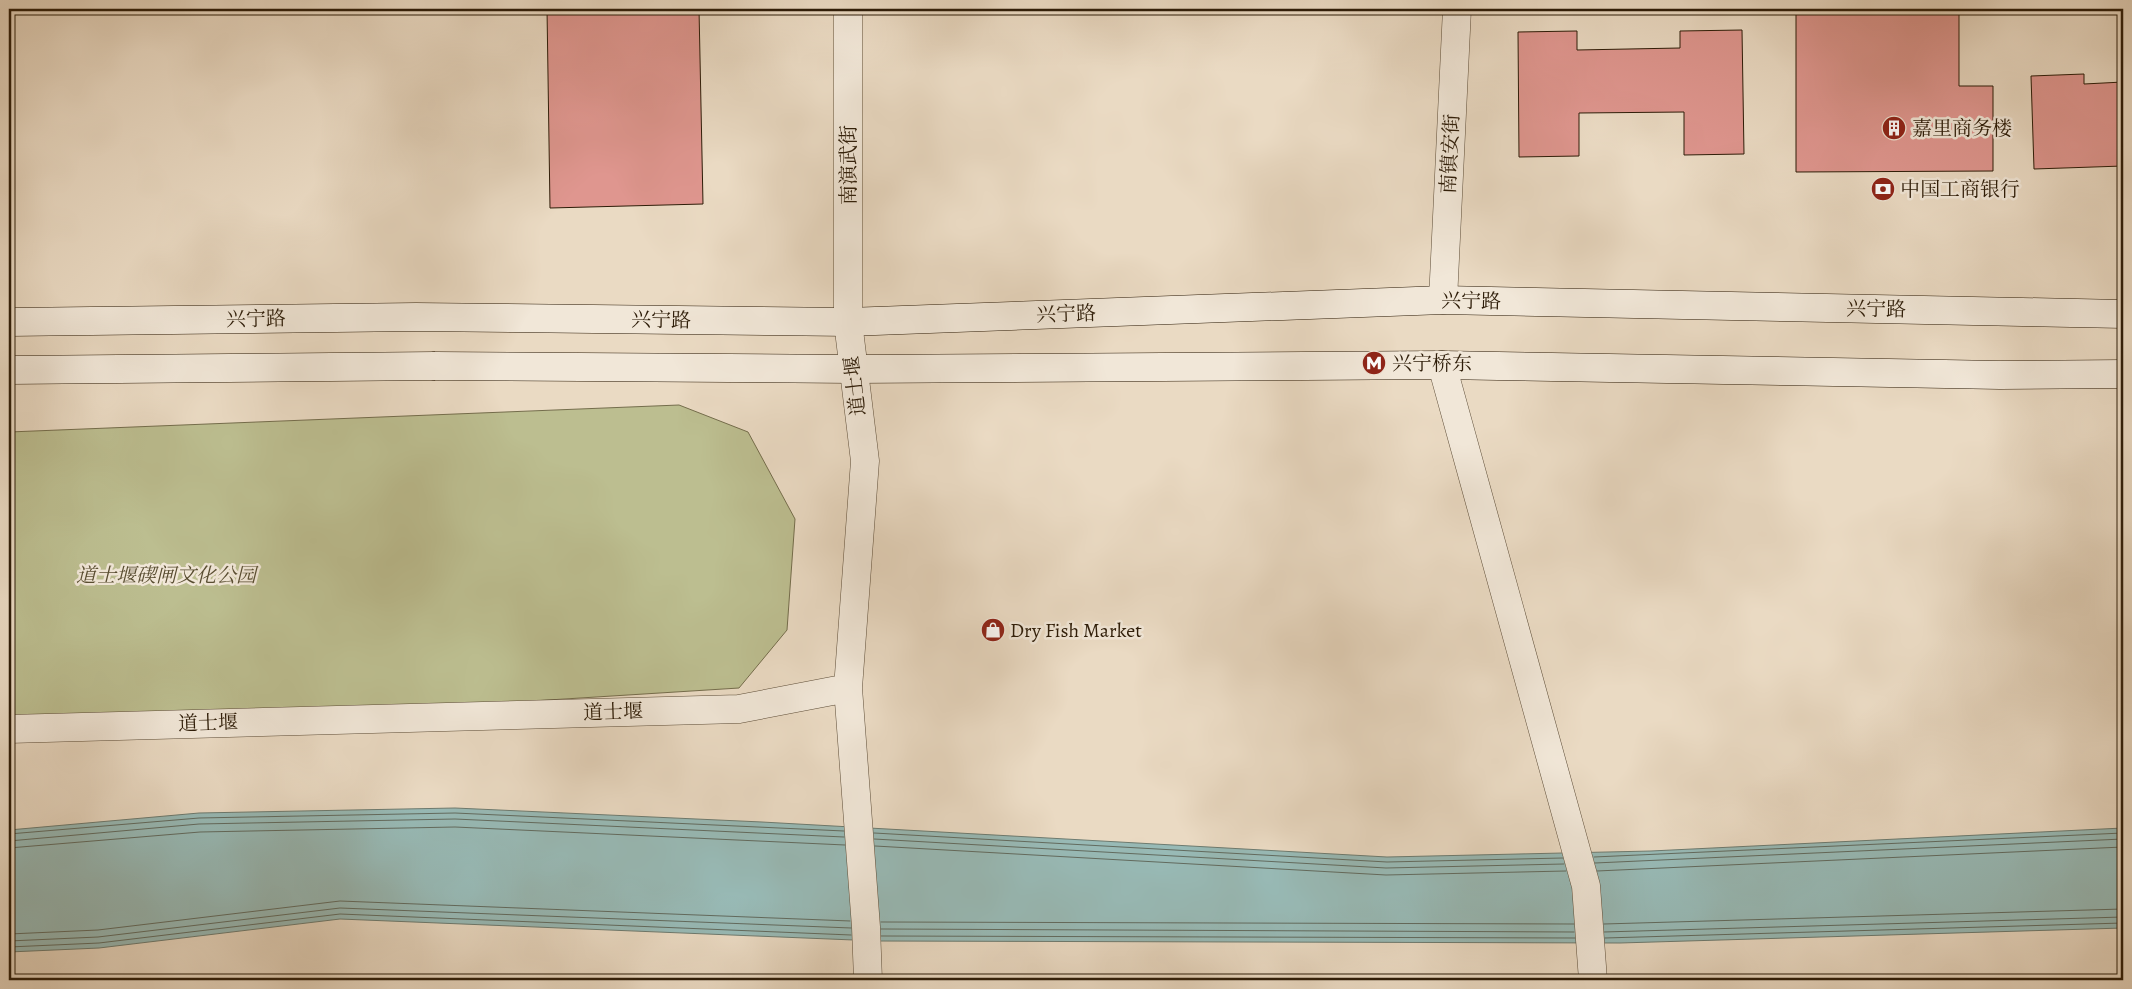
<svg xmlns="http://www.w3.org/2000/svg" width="2132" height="989" viewBox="0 0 2132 989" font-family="Alegreya,'Noto Serif SC',serif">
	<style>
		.green { fill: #bcbe90; stroke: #746d4c }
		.water { fill: #98bab6; stroke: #6d7b70 }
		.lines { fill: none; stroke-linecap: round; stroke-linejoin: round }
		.shore { stroke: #626b5f; stroke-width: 1 }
		.building { fill: #df968f; stroke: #2d1c08 }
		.street-casing { stroke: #5c4c37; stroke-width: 29 }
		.secondary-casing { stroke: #2d1c08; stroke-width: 29 }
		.street { stroke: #f1e7d8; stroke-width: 28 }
		.secondary { stroke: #f1e7d8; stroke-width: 28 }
		.secondary-bridge-casing { stroke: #2d1c08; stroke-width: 29; stroke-linecap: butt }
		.secondary-bridge { stroke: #f1e7d8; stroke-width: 28 }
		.labels { text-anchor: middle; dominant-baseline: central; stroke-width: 5; stroke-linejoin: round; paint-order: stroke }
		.poi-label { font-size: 20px; fill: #2d1c08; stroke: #f1e7d8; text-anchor: start }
		.street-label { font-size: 20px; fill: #2d1c08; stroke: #f1e7d8 }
		.park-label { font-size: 20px; font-style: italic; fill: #584d31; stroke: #f1e7d8 }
	</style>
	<rect width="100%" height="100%" fill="#eadac3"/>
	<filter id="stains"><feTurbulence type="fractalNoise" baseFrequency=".004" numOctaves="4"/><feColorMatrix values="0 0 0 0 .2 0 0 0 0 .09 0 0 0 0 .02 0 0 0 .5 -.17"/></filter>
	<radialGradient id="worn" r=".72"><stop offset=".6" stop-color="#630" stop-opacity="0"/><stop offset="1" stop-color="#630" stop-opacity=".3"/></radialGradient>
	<path class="green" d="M 679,405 L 748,432 L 795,519 L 787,630 L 739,688 L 9,734 L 9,432 Z"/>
	<path class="water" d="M 455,808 L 762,822 L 1387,857 L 1651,851 L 2123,828 L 2123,928 L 1620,943 L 878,941 L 340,919 L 99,948 L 9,952 L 9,830 L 199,813 Z"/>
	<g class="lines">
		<path class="shore" d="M 874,833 L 1387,862 L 1563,858
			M 9,834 L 199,818 L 455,813 L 844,831
			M 874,839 L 1386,868 L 1564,864
			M 9,841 L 199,824 L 455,819 L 844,837
			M 875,846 L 1386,875 L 1566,871
			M 9,848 L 200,832 L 455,827 L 845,845
			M 1594,857 L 2123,833
			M 1595,863 L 2123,839
			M 1597,871 L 2123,847
			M 881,922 L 1574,924
			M 1604,924 L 2123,909
			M 881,929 L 1574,932
			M 1604,932 L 2123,917
			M 9,934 L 98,930 L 340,901 L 850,921
			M 881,936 L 1575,938
			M 1605,938 L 2123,923
			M 9,941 L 98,937 L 340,908 L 851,928
			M 9,947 L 99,943 L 340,914 L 851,935"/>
	</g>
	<path class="building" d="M 547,9 L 699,9 L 703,204 L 550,208 Z
		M 1796,9 L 1959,9 L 1959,86 L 1993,86 L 1993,171 L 1796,172 Z
		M 1742,30 L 1744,154 L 1684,155 L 1684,112 L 1579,113 L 1579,156 L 1519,157 L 1518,32 L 1577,31 L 1577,50 L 1680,48 L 1680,31 Z
		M 2084,74 L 2084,84 L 2123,82 L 2123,166 L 2034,169 L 2031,76 Z"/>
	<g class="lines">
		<g class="street-casing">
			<path id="street" d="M 1443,300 L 1457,9
				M 1442,365 L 1586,886 L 1593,980
				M 848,688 L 866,927 L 868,980
				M 9,729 L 739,709 L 848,688 L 865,461 L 848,322 L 848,9"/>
		</g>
		<g class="secondary-casing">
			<path id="secondary" d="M 9,322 L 416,317 L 848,322 L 1443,300 L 2123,314
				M 435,366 L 853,369 L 1442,365 L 2000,375 L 2123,374"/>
		</g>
		<use href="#street" class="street"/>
		<use href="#secondary" class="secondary"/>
		<g class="secondary-bridge-casing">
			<path id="secondary-bridge" d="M 9,370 L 435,366"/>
		</g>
		<use href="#secondary-bridge" class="secondary-bridge"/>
	</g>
	<defs>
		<g id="building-disc" transform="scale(1.25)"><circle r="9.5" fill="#8f2418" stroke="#f1e7d8"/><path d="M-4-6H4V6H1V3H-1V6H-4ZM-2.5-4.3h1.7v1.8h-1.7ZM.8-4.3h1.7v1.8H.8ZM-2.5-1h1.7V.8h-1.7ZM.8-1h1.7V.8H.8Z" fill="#fff"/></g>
		<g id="bank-disc" transform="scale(1.25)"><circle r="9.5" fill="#8f2418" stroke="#f1e7d8"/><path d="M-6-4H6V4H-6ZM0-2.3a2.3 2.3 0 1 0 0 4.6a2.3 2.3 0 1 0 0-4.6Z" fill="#fff"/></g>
		<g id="metro-disc" transform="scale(1.25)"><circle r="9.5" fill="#8f2418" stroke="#f1e7d8"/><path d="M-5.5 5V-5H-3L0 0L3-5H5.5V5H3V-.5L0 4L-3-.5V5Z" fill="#fff"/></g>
		<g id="shop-disc" transform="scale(1.25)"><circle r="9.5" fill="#8f2418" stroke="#f1e7d8"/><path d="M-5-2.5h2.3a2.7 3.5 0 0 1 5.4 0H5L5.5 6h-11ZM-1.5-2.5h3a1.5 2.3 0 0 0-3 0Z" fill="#fff"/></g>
	</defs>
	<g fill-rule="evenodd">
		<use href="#building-disc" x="1894" y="128"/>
		<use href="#bank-disc" x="1883" y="189"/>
		<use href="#metro-disc" x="1374" y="363"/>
		<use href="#shop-disc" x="993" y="630"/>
	</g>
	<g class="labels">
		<g class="poi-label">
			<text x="1912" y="128">嘉里商务楼</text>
			<text x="1900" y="189">中国工商银行</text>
			<text x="1392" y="363">兴宁桥东</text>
			<text x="1010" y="630">Dry Fish Market</text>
		</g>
		<g class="street-label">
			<text transform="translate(1450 154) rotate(-87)">南镇安街</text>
			<text transform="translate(848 165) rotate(-90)">南演武街</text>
			<text transform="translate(1471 301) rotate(1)">兴宁路</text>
			<text transform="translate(1876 309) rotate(1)">兴宁路</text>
			<text transform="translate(1066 314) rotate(-2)">兴宁路</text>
			<text transform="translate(256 319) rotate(-1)">兴宁路</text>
			<text transform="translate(661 320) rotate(1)">兴宁路</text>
			<text transform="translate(855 386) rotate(-97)">道士堰</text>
			<text transform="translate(613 712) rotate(-2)">道士堰</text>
			<text transform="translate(208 723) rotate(-2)">道士堰</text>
		</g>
		<g class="park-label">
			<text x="166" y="575">道士堰碶闸文化公园</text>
		</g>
	</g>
	<rect width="2132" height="989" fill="none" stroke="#eadac3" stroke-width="30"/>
	<rect x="10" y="10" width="2112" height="969" fill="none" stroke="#2d1c08" stroke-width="2.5"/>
	<rect x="15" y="15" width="2102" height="959" fill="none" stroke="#2d1c08"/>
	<rect width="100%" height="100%" filter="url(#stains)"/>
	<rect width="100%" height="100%" fill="url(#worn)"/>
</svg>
